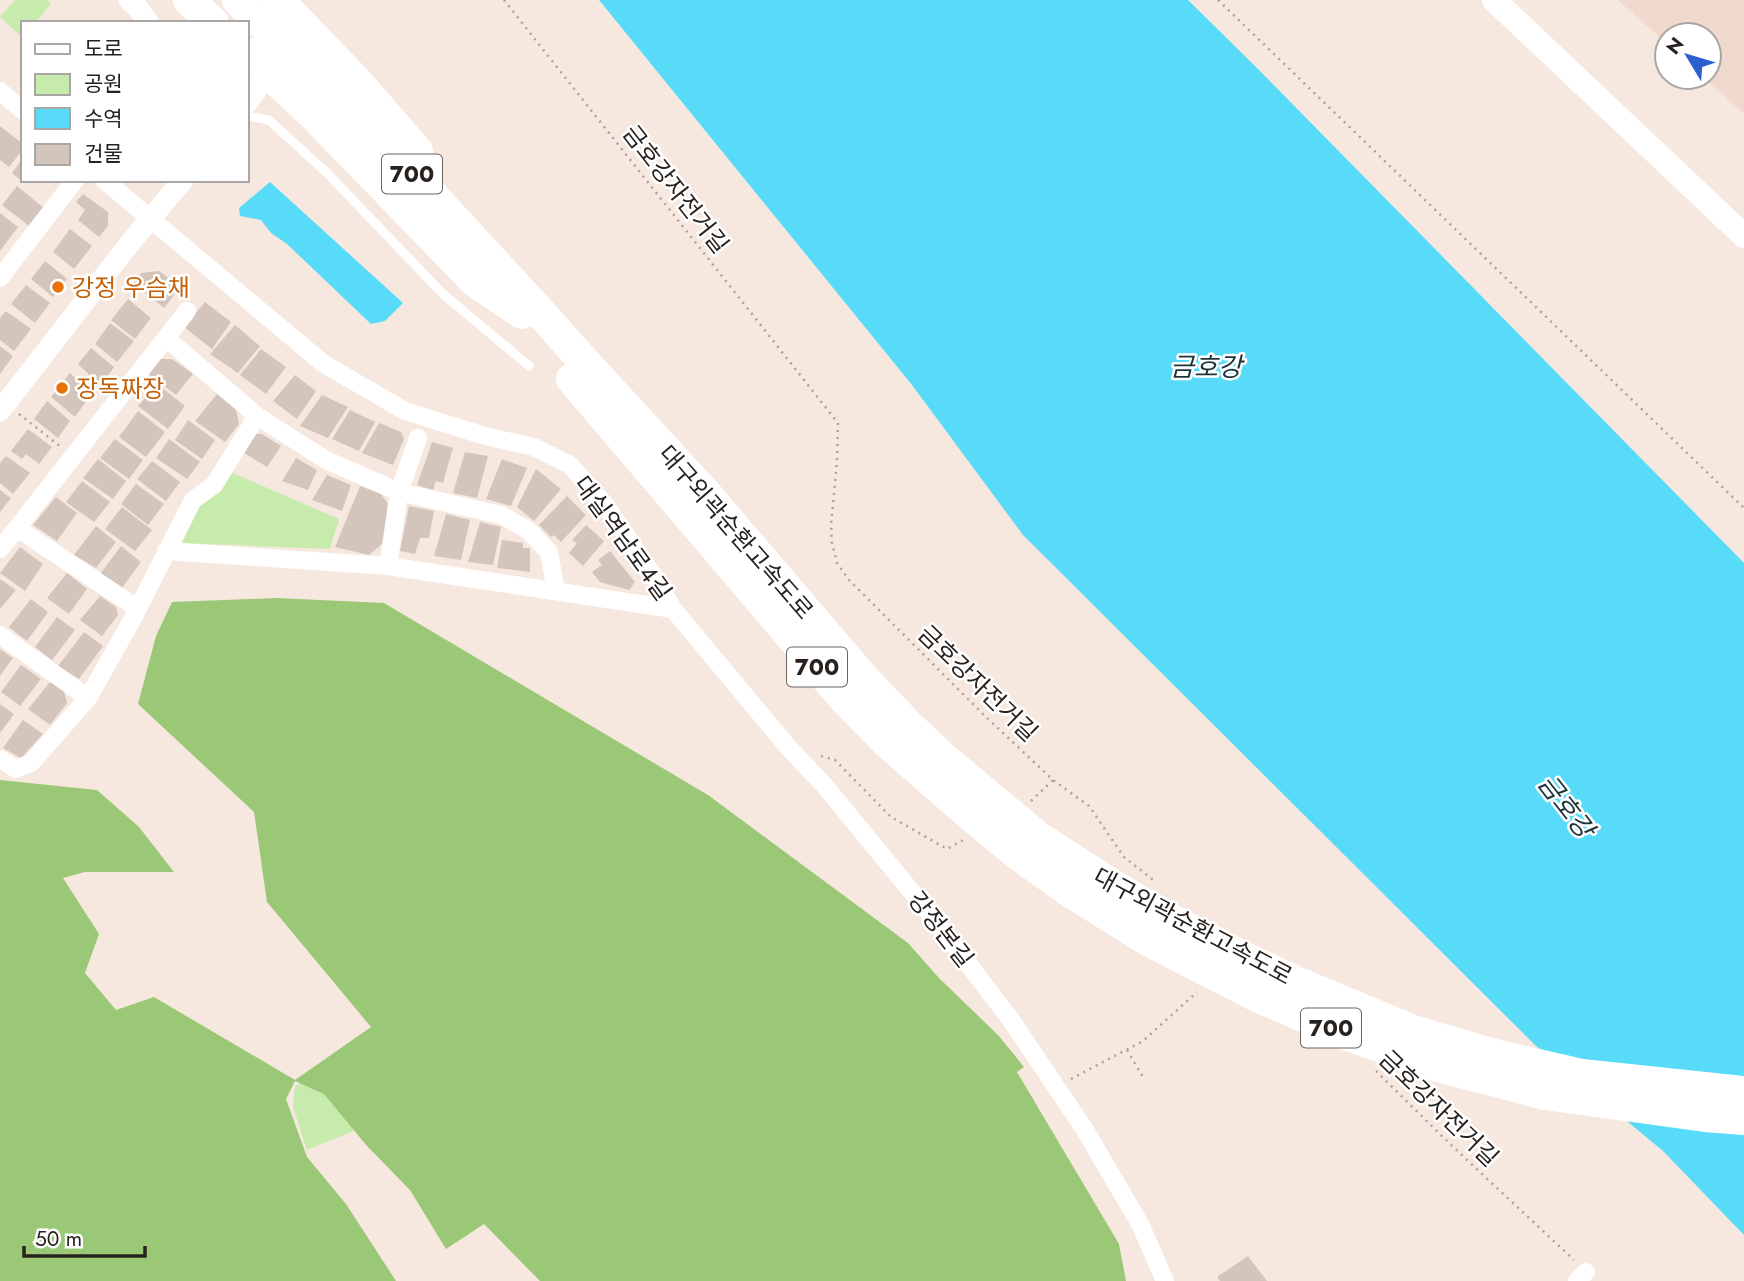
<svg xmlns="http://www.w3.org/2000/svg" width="1744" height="1281" viewBox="0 0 1744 1281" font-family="Jost,'Noto Sans KR',sans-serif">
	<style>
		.built { fill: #f0dacd }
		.green { fill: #c7ebad }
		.forest { fill: #9ac876 }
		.water { fill: #58dbf8 }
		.building { fill: #d3c5bc }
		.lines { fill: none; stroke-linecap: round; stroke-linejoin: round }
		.path { stroke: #aca099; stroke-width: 2.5; stroke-dasharray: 2 5; stroke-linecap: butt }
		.service { stroke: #fff; stroke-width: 9 }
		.minor { stroke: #fff; stroke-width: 18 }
		.tertiary { stroke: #fff; stroke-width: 21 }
		.secondary { stroke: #fff; stroke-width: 24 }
		.motorway { stroke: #fff; stroke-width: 32 }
		.food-dot { fill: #e8710a; stroke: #fff; stroke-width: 2.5 }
		.labels { text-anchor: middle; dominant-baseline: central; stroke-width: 5; stroke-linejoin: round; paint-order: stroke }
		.shield { fill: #fff; stroke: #686462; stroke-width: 2 }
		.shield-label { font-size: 23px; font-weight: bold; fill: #28221f }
		.street-label { font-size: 24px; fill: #28221f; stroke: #fff }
		.food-label { font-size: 24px; fill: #c56008; stroke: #fff; text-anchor: start }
		.water-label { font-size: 26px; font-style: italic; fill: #1e343a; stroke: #fff }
	</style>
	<rect width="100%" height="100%" fill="#f7e8df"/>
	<path class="built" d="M 1618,0 L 1744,0 L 1744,114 L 1703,77 L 1709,77 L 1709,35 L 1667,35 L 1667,44 Z"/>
	<path class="green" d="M 15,0 L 47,0 L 51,4 L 35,23 L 23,23 L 22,37 L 0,17 Z
		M 226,470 L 339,519 L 330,549 L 182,543 L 200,503 Z
		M 317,1073 L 356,1130 L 307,1150 L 293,1107 L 295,1086 Z"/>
	<path class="forest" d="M 277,598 L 384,603 L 708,795 L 908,943 L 939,978 L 998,1035 L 1024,1067 L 1017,1072 L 1119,1244 L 1126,1281 L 540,1281 L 484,1224 L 446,1249 L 410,1190 L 367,1146 L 324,1094 L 295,1081 L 286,1099 L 307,1157 L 346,1204 L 396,1281 L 0,1281 L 0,780 L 97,790 L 139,827 L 174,872 L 85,872 L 63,878 L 99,934 L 85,973 L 116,1010 L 154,997 L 295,1080 L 371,1027 L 267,902 L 254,812 L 138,704 L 156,636 L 172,602 Z"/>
	<path class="water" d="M 599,0 L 1188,0 L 1257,68 L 1744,563 L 1744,1235 L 1663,1151 L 1535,1045 L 1023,535 L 912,385 Z
		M 270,182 L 403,303 L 385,321 L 371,324 L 287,244 L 271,233 L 261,220 L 240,216 L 239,208 Z"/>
	<path class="building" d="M 0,126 L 23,144 L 23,149 L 9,167 L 0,160 Z
		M 23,158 L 23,182 L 12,173 Z
		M 17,186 L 44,208 L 29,226 L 2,205 Z
		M 83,194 L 108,212 L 108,226 L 99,237 L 78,220 L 85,210 L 76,202 Z
		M 0,213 L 18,227 L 0,251 Z
		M 70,229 L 92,246 L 74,269 L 53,252 Z
		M 45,261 L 67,279 L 53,297 L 31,279 Z
		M 159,271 L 180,287 L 164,308 L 133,283 L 141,273 Z
		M 26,285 L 50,303 L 35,323 L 11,304 Z
		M 128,299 L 151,318 L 135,339 L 111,320 Z
		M 205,302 L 231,322 L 212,349 L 184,327 Z
		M 6,311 L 31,329 L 14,351 L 0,340 L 0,318 Z
		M 110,323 L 134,341 L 117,362 L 95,344 Z
		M 235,325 L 260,346 L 238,373 L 210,354 Z
		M 0,346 L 13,356 L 0,374 Z
		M 91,348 L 114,367 L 101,386 L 78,364 Z
		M 261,349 L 286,367 L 266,394 L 240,375 Z
		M 159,359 L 172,359 L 193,374 L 176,395 L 147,373 Z
		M 70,373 L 92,393 L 75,417 L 51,397 Z
		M 295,375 L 316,391 L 297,419 L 273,401 Z
		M 157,384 L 185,406 L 168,429 L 138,406 Z
		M 217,394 L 236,409 L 239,424 L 225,442 L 195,421 Z
		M 322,395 L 348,407 L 328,438 L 300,426 Z
		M 47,401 L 70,421 L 58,438 L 34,419 Z
		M 350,410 L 375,422 L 359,451 L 332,439 Z
		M 138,411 L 165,432 L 146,457 L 119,437 Z
		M 188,420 L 215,440 L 202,459 L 175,440 Z
		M 379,423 L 401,432 L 404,439 L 393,465 L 362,453 Z
		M 28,429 L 52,447 L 39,464 L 26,454 L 22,459 L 11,451 Z
		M 251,434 L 262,434 L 281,446 L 267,467 L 239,450 Z
		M 115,439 L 143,460 L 129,479 L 100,458 Z
		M 169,439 L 200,462 L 187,479 L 156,458 Z
		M 432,442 L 453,448 L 443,483 L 436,481 L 433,490 L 417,485 Z
		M 465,452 L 488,456 L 477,498 L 453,493 Z
		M 6,456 L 30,473 L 13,494 L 0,483 L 0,463 Z
		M 296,458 L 317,470 L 308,490 L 282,481 Z
		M 98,459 L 126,481 L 113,499 L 83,478 Z
		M 502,459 L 527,468 L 511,506 L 486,499 Z
		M 152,461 L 180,482 L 166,501 L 137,479 Z
		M 536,469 L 561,489 L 534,521 L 517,507 Z
		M 327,475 L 351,485 L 342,511 L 312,500 Z
		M 82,481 L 110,502 L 94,522 L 66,502 Z
		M 136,484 L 164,504 L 148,525 L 121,504 Z
		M 360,486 L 381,494 L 388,504 L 383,543 L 369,555 L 335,547 Z
		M 0,490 L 11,498 L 0,512 Z
		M 567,496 L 586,515 L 561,542 L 554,535 L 551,537 L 539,525 Z
		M 56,497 L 77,513 L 57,541 L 33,525 Z
		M 409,506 L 434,511 L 429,538 L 420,538 L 415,554 L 400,551 Z
		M 122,507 L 152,530 L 135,551 L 105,529 Z
		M 446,514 L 470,520 L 461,560 L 434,556 Z
		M 480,522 L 501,527 L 493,565 L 468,562 Z
		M 586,525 L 604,541 L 583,566 L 569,553 L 577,543 L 572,540 Z
		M 96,526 L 116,542 L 96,568 L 74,555 Z
		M 502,540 L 523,543 L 523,548 L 530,548 L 530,572 L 497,568 Z
		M 121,546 L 141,562 L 122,588 L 100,574 Z
		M 20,547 L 43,564 L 25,591 L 0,573 Z
		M 610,551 L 635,582 L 629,590 L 600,582 L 592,572 L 602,565 L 598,560 Z
		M 67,573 L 87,589 L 69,614 L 47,598 Z
		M 0,579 L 16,590 L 0,609 Z
		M 100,596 L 116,607 L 118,615 L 102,636 L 80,620 Z
		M 31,599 L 48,612 L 27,641 L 9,627 Z
		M 57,617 L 75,630 L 52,660 L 35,647 Z
		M 84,632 L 103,646 L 79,679 L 58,666 Z
		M 0,649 L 13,658 L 0,676 Z
		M 21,665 L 41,679 L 20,706 L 1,692 Z
		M 50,682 L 64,691 L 67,703 L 50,725 L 28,709 Z
		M 0,704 L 14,714 L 0,733 Z
		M 23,720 L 43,734 L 21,758 L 3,748 Z
		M 1248,1256 L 1267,1281 L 1220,1281 L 1217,1277 Z"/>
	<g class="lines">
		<path class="path" d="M 504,0 L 838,423 L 837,461 L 831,525 L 832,543 L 837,563 L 849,580 L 986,717 L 1053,780 L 1089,806 L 1124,857 L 1156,882
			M 1218,0 L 1744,508
			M 19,414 L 61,447
			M 821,756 L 835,760 L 891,817 L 947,849 L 965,839
			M 1031,801 L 1053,780
			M 1127,1050 L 1143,1077
			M 1376,1071 L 1450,1144 L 1574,1260
			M 1071,1079 L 1143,1041 L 1197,992"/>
		<path class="service" d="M 247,116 L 269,120 L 328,174 L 443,294 L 529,366"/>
		<path class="minor" d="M 0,91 L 23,111
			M 104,180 L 324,364 L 405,411 L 485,436 L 534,447 L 570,465 L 604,503 L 657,581 L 673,609 L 788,747 L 824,785 L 930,914 L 1011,1020 L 1085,1130 L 1140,1224 L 1165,1281
			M 0,278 L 75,180
			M 166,338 L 187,311
			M 17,528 L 166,338 L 257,416
			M 0,549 L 17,528 L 137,608
			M 166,551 L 388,566 L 673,609
			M 388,566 L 399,492 L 418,438
			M 0,635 L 88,698
			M 0,759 L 16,769 L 31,763 L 88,698 L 132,620 L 193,500 L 214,485 L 257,416 L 326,460 L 399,492 L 501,515 L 528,530 L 549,552 L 556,591
			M 1577,1281 L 1586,1272"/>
		<path class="tertiary" d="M 129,0 L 137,7 L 149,23
			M 247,103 L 259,86
			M 0,411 L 130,243 L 183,180"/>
		<path class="secondary" d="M 1494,0 L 1744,236"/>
		<path class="motorway" d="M 189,0 L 213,23
			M 238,0 L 395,155 L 550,323 L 579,356 L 705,493 L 863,678 L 911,728 L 943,758 L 1039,838 L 1104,880 L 1162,915 L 1241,956 L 1298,983 L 1413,1031 L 1491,1054 L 1582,1075 L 1744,1092
			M 278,0 L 357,82 L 417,151
			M 247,53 L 313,114 L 475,281 L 522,313
			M 572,379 L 844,698 L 888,743 L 967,812 L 1015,852 L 1068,890 L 1146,939 L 1255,995 L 1345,1034 L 1438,1066 L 1545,1094 L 1705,1116 L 1744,1119"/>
	</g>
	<g class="food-dot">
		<circle cx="58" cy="287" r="7"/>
		<circle cx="62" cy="388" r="7"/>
	</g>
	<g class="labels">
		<g class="shield">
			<rect x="382" y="154.5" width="60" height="39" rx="5"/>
			<rect x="787" y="647.5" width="60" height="39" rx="5"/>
			<rect x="1301" y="1008.5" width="60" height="39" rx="5"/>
		</g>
		<g class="shield-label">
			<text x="412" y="174">700</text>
			<text x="817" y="667">700</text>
			<text x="1331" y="1028">700</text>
		</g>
		<g class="street-label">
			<text transform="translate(676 189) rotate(52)">금호강자전거길</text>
			<text transform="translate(736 532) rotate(49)">대구외곽순환고속도로</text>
			<text transform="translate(623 538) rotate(54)">대실역남로4길</text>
			<text transform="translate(978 683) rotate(44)">금호강자전거길</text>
			<text transform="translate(1193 926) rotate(28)">대구외곽순환고속도로</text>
			<text transform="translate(941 929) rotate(52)">강정본길</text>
			<text transform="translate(1439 1108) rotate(44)">금호강자전거길</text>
		</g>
		<g class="food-label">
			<text x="72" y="287">강정 우슴채</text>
			<text x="76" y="388">장독짜장</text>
		</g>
		<g class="water-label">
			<text x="1206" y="367">금호강</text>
			<text transform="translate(1566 806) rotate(52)">금호강</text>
		</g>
	</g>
	<rect x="21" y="21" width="228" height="161" fill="#ffffff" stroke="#a9a7a5" stroke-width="2"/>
	<rect x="35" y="44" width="35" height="10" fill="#ffffff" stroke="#a9a7a5" stroke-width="2"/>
	<text x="84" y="56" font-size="21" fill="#28221f">도로</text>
	<rect x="35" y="74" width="35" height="21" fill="#c7ebad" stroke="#a9a7a5" stroke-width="2"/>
	<text x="84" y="91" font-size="21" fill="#28221f">공원</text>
	<rect x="35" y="108" width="35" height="21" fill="#58dbf8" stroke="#a9a7a5" stroke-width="2"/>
	<text x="84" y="126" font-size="21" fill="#28221f">수역</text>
	<rect x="35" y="144" width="35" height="21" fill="#d3c5bc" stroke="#a9a7a5" stroke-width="2"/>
	<text x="84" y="161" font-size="21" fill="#28221f">건물</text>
	<g transform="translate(1688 56) rotate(308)"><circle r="33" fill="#ffffff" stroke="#a9a7a5" stroke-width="2"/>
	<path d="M0-5L12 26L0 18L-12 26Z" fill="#2c60ce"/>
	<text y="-10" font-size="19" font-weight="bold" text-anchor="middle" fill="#28221f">N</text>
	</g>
	<path d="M24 1246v10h121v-10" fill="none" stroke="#28221f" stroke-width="3.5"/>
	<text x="35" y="1246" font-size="21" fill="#28221f" stroke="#ffffff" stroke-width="5" paint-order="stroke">50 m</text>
</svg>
